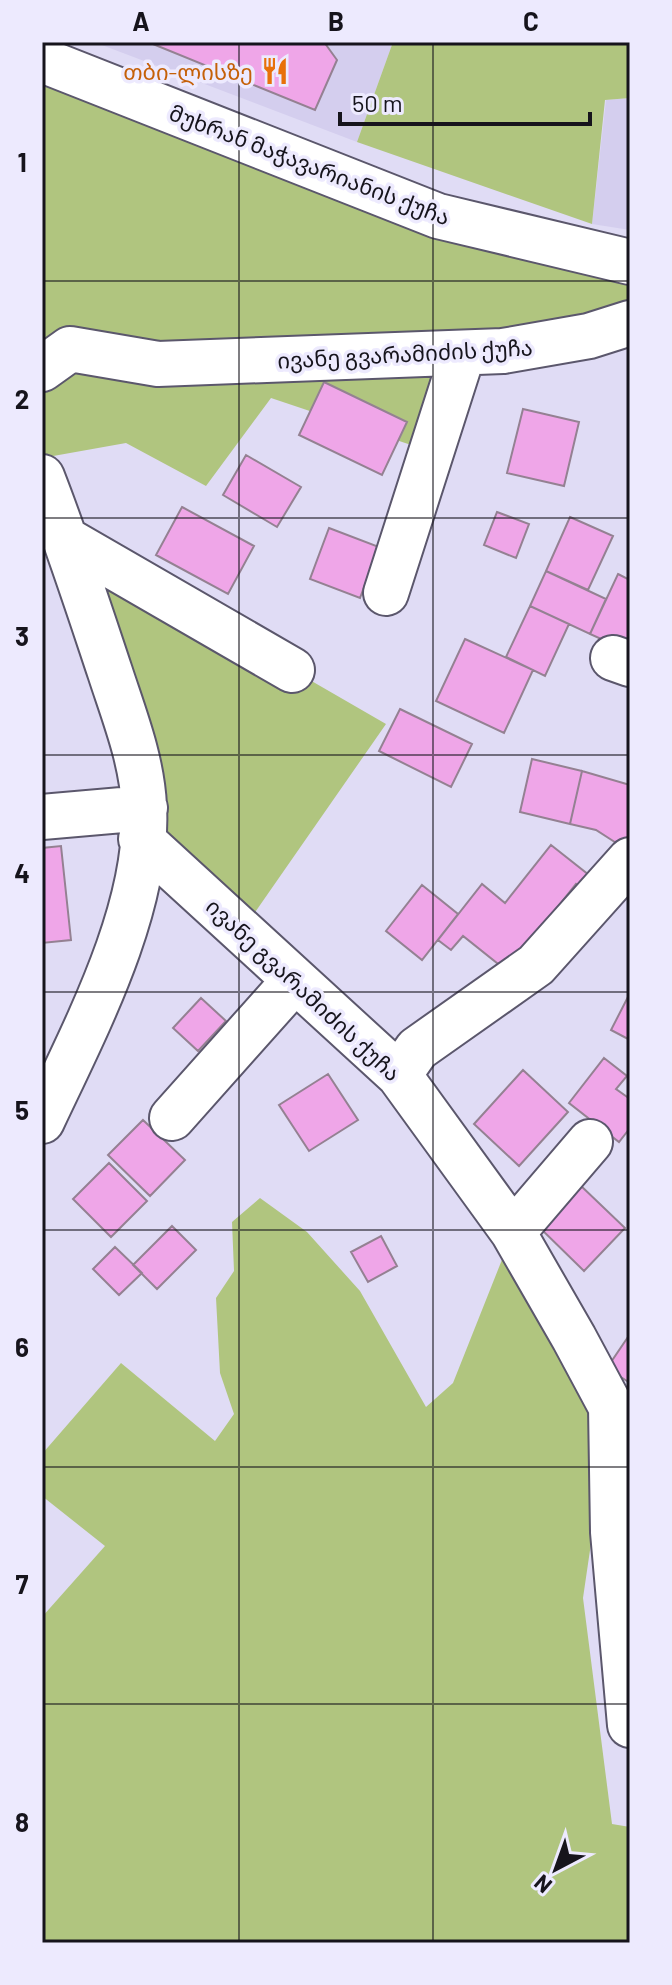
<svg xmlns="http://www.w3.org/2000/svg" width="672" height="1985" viewBox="0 0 672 1985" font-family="Barlow,'Noto Sans Georgian',sans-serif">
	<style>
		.built { fill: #d4ceee }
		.green { fill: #b0c57f }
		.building { fill: #efa6e8; stroke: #948192; stroke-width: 2 }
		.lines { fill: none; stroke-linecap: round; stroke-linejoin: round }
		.minor-casing { stroke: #5b576c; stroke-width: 48 }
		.major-casing { stroke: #5b576c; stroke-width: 48 }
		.minor { stroke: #fff; stroke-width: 44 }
		.major { stroke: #fff; stroke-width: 44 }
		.grid { fill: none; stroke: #16141c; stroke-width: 2; stroke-opacity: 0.55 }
		.labels { text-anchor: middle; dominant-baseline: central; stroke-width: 7; stroke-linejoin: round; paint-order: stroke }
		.food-label { font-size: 22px; fill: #c56008; stroke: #edeafe; text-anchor: end }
		.street-label { font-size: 22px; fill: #16141c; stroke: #edeafe }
		.neatline { fill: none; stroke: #16141c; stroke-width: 3 }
		.grid-label { font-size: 26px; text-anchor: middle; font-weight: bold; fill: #16141c }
	</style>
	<rect width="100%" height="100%" fill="#e0dcf5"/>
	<path class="built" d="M 94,42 L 393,42 L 357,142 Z
		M 630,98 L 630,230 L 592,224 L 606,100 Z"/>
	<path class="green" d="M 393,42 L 630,42 L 630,98 L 605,100 L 592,224 L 357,142 Z
		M 42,61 L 630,262 L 630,323 L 464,353 L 432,452 L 271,398 L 206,486 L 126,443 L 42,458 Z
		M 67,540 L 386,724 L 242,931 L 141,839 Z
		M 260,1198 L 307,1232 L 360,1291 L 426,1407 L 453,1383 L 513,1232 L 611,1407 L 583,1598 L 612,1824 L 630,1827 L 630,1943 L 42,1943 L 42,1617 L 105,1546 L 42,1496 L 42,1454 L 121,1363 L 215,1441 L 234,1414 L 220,1373 L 216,1298 L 234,1271 L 232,1222 Z"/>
	<path class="building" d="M 148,42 L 324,42 L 337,60 L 315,110 Z
		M 324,382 L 407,422 L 382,475 L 299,435 Z
		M 523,409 L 579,422 L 564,486 L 507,473 Z
		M 246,455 L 301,487 L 277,527 L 223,495 Z
		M 182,507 L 254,546 L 228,594 L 156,555 Z
		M 497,512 L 529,524 L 516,558 L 484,545 Z
		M 570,517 L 613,536 L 588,590 L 546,571 Z
		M 329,528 L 379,547 L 360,598 L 310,579 Z
		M 546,571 L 606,599 L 590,634 L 530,606 Z
		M 618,574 L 630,580 L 630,652 L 590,634 Z
		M 530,606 L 569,624 L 545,676 L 506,657 Z
		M 465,639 L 533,670 L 504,733 L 436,701 Z
		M 400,709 L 472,744 L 451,787 L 379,751 Z
		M 532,759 L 582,771 L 570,824 L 520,812 Z
		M 582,771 L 630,785 L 630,839 L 624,848 L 596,830 L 570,824 Z
		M 551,845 L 594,879 L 585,891 L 576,884 L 507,971 L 463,936 L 451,950 L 438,940 L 482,884 L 505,903 Z
		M 61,846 L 71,940 L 42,943 L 42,848 Z
		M 422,885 L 458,914 L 422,960 L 386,931 Z
		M 630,993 L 630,1040 L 611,1030 Z
		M 201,998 L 226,1021 L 198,1051 L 173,1028 Z
		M 604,1058 L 627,1076 L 616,1089 L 630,1099 L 630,1128 L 619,1142 L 569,1103 Z
		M 523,1070 L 568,1112 L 519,1166 L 474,1124 Z
		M 328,1074 L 358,1120 L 309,1151 L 279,1105 Z
		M 143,1120 L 185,1160 L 150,1196 L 108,1155 Z
		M 109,1163 L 147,1201 L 111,1237 L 73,1199 Z
		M 579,1184 L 625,1228 L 584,1271 L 538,1226 Z
		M 172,1226 L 196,1250 L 157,1289 L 133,1265 Z
		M 381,1236 L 397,1266 L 368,1282 L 351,1252 Z
		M 115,1247 L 142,1273 L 119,1295 L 93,1269 Z
		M 630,1334 L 630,1383 L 607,1368 Z"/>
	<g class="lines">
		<g class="minor-casing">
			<path id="minor" d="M 42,369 L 70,349 L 158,364 L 503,351 L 589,336 L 630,323
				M 42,477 C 67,541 88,606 110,672 C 124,715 142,760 144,806 C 150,908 84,1031 42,1121
				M 67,540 L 292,670
				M 386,593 L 463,353
				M 613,658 L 630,664
				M 42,817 L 145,808
				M 141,839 L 399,1075 L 513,1232 L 574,1338 L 611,1407 L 613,1532 L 630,1725
				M 399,1075 L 417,1049 L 536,965 L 630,860
				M 172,1118 L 295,980
				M 513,1232 L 590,1142"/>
		</g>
		<g class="major-casing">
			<path id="major" d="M 42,60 L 438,216 L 630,262"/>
		</g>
		<use href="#minor" class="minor"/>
		<use href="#major" class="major"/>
	</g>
	<path class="grid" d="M 239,42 L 239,1943M 433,42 L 433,1943M 42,281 L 630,281M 42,518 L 630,518M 42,755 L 630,755M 42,992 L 630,992M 42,1230 L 630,1230M 42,1467 L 630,1467M 42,1704 L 630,1704"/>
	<defs>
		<g id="restaurant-bare" transform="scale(2.16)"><path d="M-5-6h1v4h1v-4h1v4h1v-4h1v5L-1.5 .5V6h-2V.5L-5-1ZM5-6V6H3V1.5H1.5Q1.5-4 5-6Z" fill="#e8710a" stroke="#edeafe" stroke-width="2.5" paint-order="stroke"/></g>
	</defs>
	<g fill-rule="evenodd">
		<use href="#restaurant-bare" x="275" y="71"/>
	</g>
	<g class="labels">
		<g class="food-label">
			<text x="253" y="71">თბი-ლისზე</text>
		</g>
		<g class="street-label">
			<text transform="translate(310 164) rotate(21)">მუხრან მაჭავარიანის ქუჩა</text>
			<text transform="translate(405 353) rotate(-3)">ივანე გვარამიძის ქუჩა</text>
			<text transform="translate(304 989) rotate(43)">ივანე გვარამიძის ქუჩა</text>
		</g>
	</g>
	<rect width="672" height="1985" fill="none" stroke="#edeafe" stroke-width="88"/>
	<g transform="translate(556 1869) rotate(221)" stroke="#edeafe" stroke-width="6" paint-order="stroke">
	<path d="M0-6L14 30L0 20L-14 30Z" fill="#16141c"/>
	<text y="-12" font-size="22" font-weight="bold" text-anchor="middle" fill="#16141c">N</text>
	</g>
	<path d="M340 112v12h250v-12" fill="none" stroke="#16141c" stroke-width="4"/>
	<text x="352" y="112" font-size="24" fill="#16141c" stroke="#edeafe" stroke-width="6" paint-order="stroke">50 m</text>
	<rect x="44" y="44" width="584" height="1897" class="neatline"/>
	<g class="grid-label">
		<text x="141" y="31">A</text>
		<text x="336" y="31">B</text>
		<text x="531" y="31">C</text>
		<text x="22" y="172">1</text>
		<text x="22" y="409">2</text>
		<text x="22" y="646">3</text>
		<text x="22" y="883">4</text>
		<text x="22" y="1120">5</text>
		<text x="22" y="1357">6</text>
		<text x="22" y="1594">7</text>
		<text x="22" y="1832">8</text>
	</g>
</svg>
